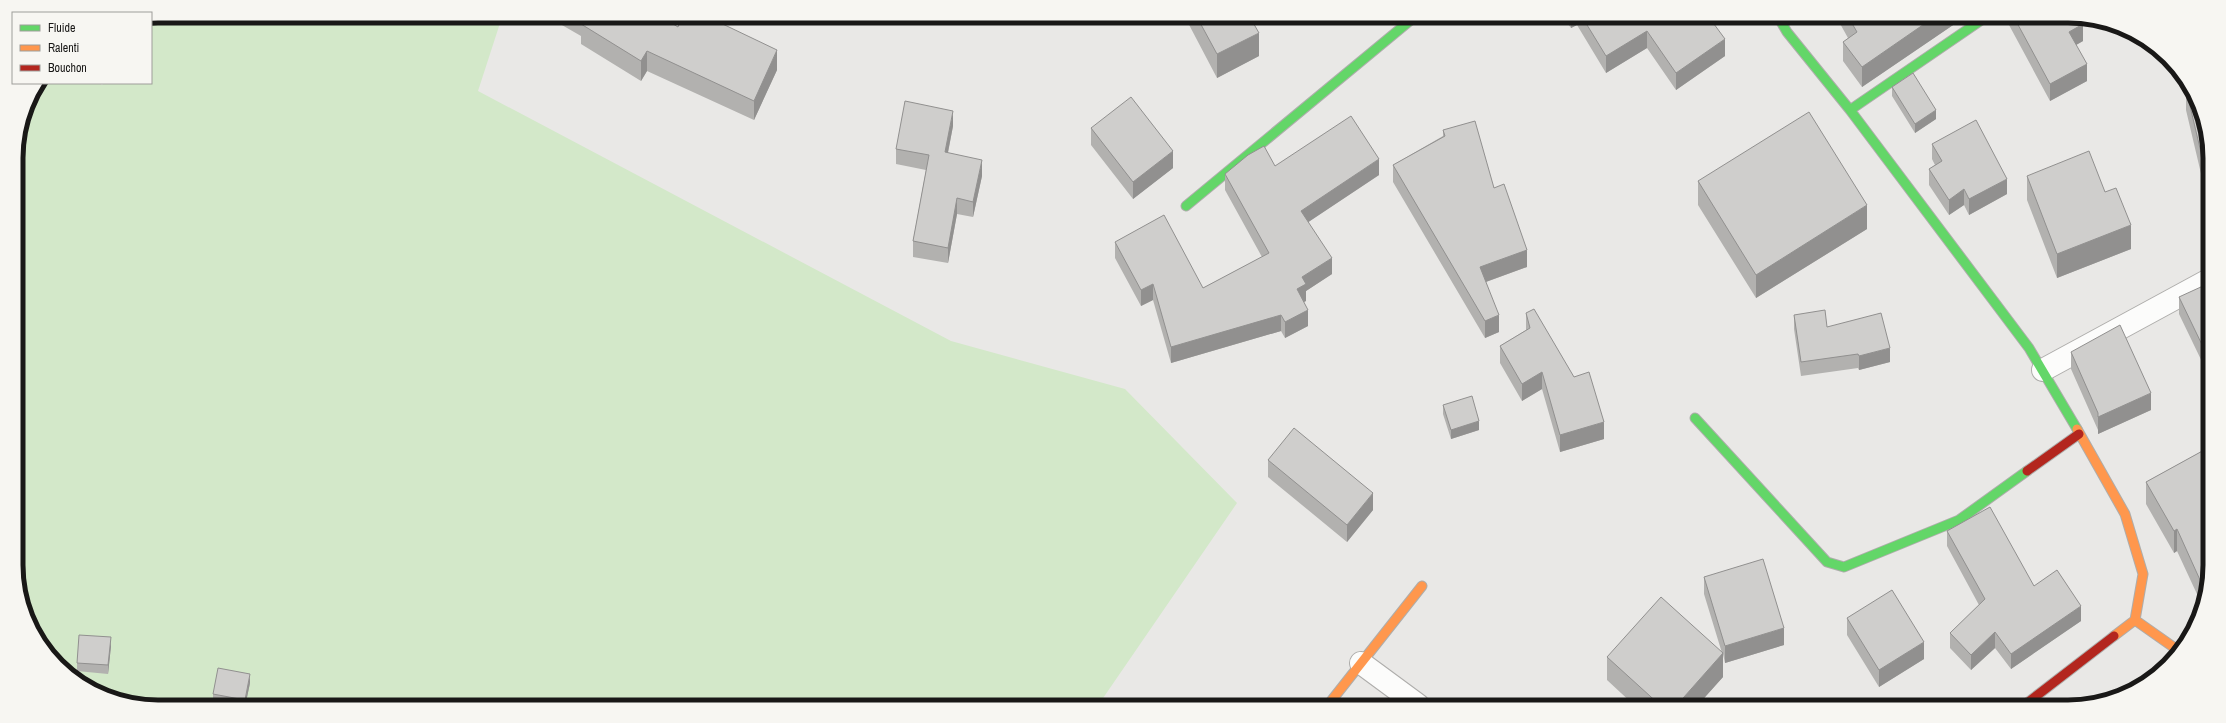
<svg xmlns="http://www.w3.org/2000/svg" width="2226" height="723" viewBox="0 0 2226 723" font-family="'Archivo Narrow',sans-serif">
	<style>
		.green { fill: #d3e8c9 }
		.lines { fill: none; stroke-linecap: round; stroke-linejoin: round }
		.street-casing { stroke: #aeadab; stroke-width: 24 }
		.fast-casing { stroke: #aeadab; stroke-width: 11 }
		.slow-casing { stroke: #aeadab; stroke-width: 11 }
		.jam-casing { stroke: #aeadab; stroke-width: 11 }
		.street { stroke: #fcfcfb; stroke-width: 22 }
		.fast { stroke: #63d668; stroke-width: 9 }
		.slow { stroke: #ff974d; stroke-width: 9 }
		.jam { stroke: #b3261e; stroke-width: 9 }
		.wall { fill: #b2b1af }
		.shaded-wall { fill: #91908f }
		.building { fill: #cfcecc; stroke: #91908f }
		.rim { fill: none; stroke: #191817; stroke-width: 5 }
	</style>
	<rect width="100%" height="100%" fill="#e9e8e6"/>
	<path class="green" d="M 158,16 L 502,17 L 478,91 L 951,341 L 1125,389 L 1237,503 L 1099,704 L 121,702 L 87,688 L 51,659 L 19,592 L 16,149 L 27,104 L 41,83 L 99,83 L 102,85 L 104,83 L 151,83 L 151,17 Z"/>
	<g class="lines">
		<g class="street-casing">
			<path id="street" d="M 2043,370 L 2207,281
				M 1361,663 L 1418,705"/>
		</g>
		<g class="fast-casing">
			<path id="fast" d="M 1780,20 L 1787,32 L 1850,110 L 2029,348 L 2077,429
				M 1850,110 L 1980,21
				M 1186,206 L 1412,19
				M 1695,418 L 1827,562 L 1844,567 L 1959,520 L 2027,471"/>
		</g>
		<g class="slow-casing">
			<path id="slow" d="M 2077,429 L 2125,514 L 2143,574 L 2135,620 L 2114,636
				M 2135,620 L 2179,651
				M 1328,705 L 1422,586"/>
		</g>
		<g class="jam-casing">
			<path id="jam" d="M 2027,471 L 2079,434
				M 2022,707 L 2114,636"/>
		</g>
		<use href="#street" class="street"/>
		<use href="#fast" class="fast"/>
		<use href="#slow" class="slow"/>
		<use href="#jam" class="jam"/>
	</g>
	<path class="wall" d="M 548,17 L 662,17 L 678,27 L 777,70 L 754,120 L 647,71 L 641,81 L 581,44 L 581,36 Z
		M 1186,19 L 1251,19 L 1259,56 L 1217,78 Z
		M 1565,20 L 1711,20 L 1725,56 L 1676,90 L 1647,48 L 1606,73 L 1577,25 L 1571,28 Z
		M 1838,20 L 1959,21 L 1862,87 L 1843,61 L 1843,42 L 1848,38 Z
		M 2009,21 L 2081,21 L 2083,41 L 2076,45 L 2087,81 L 2050,101 L 2009,25 Z
		M 1892,87 L 1936,119 L 1915,133 L 1892,96 Z
		M 2186,89 L 2207,131 L 2207,199 L 2186,110 Z
		M 953,126 L 948,153 L 982,176 L 973,217 L 957,214 L 948,263 L 913,257 L 913,241 L 926,170 L 896,164 L 896,149 Z
		M 1091,128 L 1173,168 L 1133,199 L 1091,145 Z
		M 1443,130 L 1494,188 L 1527,267 L 1486,282 L 1499,332 L 1485,338 L 1393,182 L 1393,165 L 1443,136 Z
		M 1932,144 L 2007,194 L 1969,215 L 1964,205 L 1949,215 L 1929,185 L 1929,169 L 1935,165 L 1932,159 Z
		M 1275,166 L 1379,175 L 1308,222 L 1332,274 L 1306,291 L 1306,301 L 1304,302 L 1308,326 L 1285,338 L 1281,331 L 1171,363 L 1153,300 L 1141,306 L 1115,258 L 1115,242 L 1203,288 L 1262,257 L 1225,190 L 1225,174 Z
		M 2027,176 L 2105,192 L 2131,249 L 2057,278 L 2027,200 Z
		M 1698,181 L 1867,229 L 1756,298 L 1698,205 Z
		M 2207,292 L 2206,370 L 2179,314 L 2179,297 Z
		M 1526,313 L 1604,439 L 1560,452 L 1542,389 L 1522,401 L 1500,363 L 1500,346 L 1526,330 Z
		M 1794,315 L 1827,327 L 1890,362 L 1859,370 L 1858,368 L 1801,376 L 1794,329 Z
		M 2071,352 L 2151,410 L 2098,434 L 2098,430 L 2071,369 Z
		M 1443,405 L 1479,430 L 1451,439 L 1443,414 Z
		M 2206,449 L 2205,602 L 2203,607 L 2177,551 L 2174,553 L 2146,504 L 2146,482 Z
		M 1268,460 L 1373,510 L 1347,542 L 1268,477 Z
		M 1947,531 L 2034,586 L 2081,621 L 2011,669 L 1995,648 L 1971,670 L 1950,648 L 1950,633 L 1979,605 L 1947,546 Z
		M 1704,577 L 1784,645 L 1725,663 L 1723,654 L 1723,677 L 1697,706 L 1635,706 L 1607,680 L 1607,657 L 1722,653 L 1704,594 Z
		M 1847,618 L 1924,659 L 1879,687 L 1847,635 Z
		M 111,646 L 108,674 L 77,671 L 77,663 Z
		M 250,683 L 246,702 L 213,702 L 213,694 Z"/>
	<path class="shaded-wall" d="M 1571,20 L 1577,20 L 1577,25 L 1571,28 Z
		M 1930,20 L 1959,21 L 1862,87 L 1862,67 Z
		M 2083,24 L 2083,41 L 2069,49 L 2069,32 Z
		M 1647,31 L 1647,48 L 1606,73 L 1606,56 Z
		M 1259,33 L 1259,56 L 1217,78 L 1217,54 Z
		M 1725,39 L 1725,56 L 1676,90 L 1676,73 Z
		M 777,50 L 777,70 L 754,120 L 754,101 Z
		M 647,51 L 647,71 L 641,81 L 641,61 Z
		M 2087,64 L 2087,81 L 2050,101 L 2050,84 Z
		M 1936,110 L 1936,119 L 1915,133 L 1915,124 Z
		M 953,111 L 953,126 L 945,167 L 945,152 Z
		M 1173,151 L 1173,168 L 1133,199 L 1133,182 Z
		M 1379,159 L 1379,175 L 1301,227 L 1301,211 Z
		M 982,160 L 982,176 L 973,217 L 973,202 Z
		M 2007,179 L 2007,194 L 1969,215 L 1969,199 Z
		M 1964,189 L 1964,205 L 1949,215 L 1949,200 Z
		M 957,198 L 957,214 L 948,263 L 948,248 Z
		M 1867,205 L 1867,229 L 1756,298 L 1756,275 Z
		M 2131,225 L 2131,249 L 2057,278 L 2057,254 Z
		M 1527,250 L 1527,267 L 1480,284 L 1480,267 Z
		M 1332,258 L 1332,274 L 1306,291 L 1306,301 L 1297,305 L 1297,289 L 1302,277 Z
		M 1153,284 L 1153,300 L 1141,306 L 1141,290 Z
		M 1308,310 L 1308,326 L 1285,338 L 1285,322 Z
		M 1281,315 L 1281,331 L 1171,363 L 1171,347 Z
		M 1499,315 L 1499,332 L 1485,338 L 1485,321 Z
		M 1890,348 L 1890,362 L 1859,370 L 1859,356 Z
		M 1542,372 L 1542,389 L 1522,401 L 1522,384 Z
		M 2151,393 L 2151,410 L 2098,434 L 2098,417 Z
		M 1479,421 L 1479,430 L 1451,439 L 1451,430 Z
		M 1604,422 L 1604,439 L 1560,452 L 1560,435 Z
		M 1373,493 L 1373,510 L 1347,542 L 1347,525 Z
		M 2177,529 L 2177,551 L 2174,553 L 2174,531 Z
		M 2081,606 L 2081,621 L 2011,669 L 2011,654 Z
		M 1784,628 L 1784,645 L 1725,663 L 1725,646 Z
		M 1995,632 L 1995,648 L 1971,670 L 1971,655 Z
		M 111,637 L 111,646 L 108,674 L 108,665 Z
		M 1924,642 L 1924,659 L 1879,687 L 1879,670 Z
		M 1723,653 L 1723,677 L 1697,706 L 1676,706 Z
		M 250,674 L 250,683 L 246,702 L 245,702 Z"/>
	<path class="building" d="M 583,17 L 662,17 L 678,27 L 682,17 L 708,17 L 777,50 L 754,101 L 647,51 L 641,61 L 581,24 L 585,18 Z
		M 1198,19 L 1251,19 L 1259,33 L 1217,54 Z
		M 1584,20 L 1711,20 L 1725,39 L 1676,73 L 1647,31 L 1606,56 Z
		M 1850,20 L 1930,20 L 1862,67 L 1843,42 L 1857,32 Z
		M 2016,21 L 2081,21 L 2083,24 L 2069,32 L 2087,64 L 2050,84 Z
		M 1913,73 L 1936,110 L 1915,124 L 1892,87 Z
		M 2186,89 L 2207,131 L 2207,178 Z
		M 1131,97 L 1173,151 L 1133,182 L 1091,128 Z
		M 905,101 L 953,111 L 945,152 L 982,160 L 973,202 L 957,198 L 948,248 L 913,241 L 929,155 L 896,149 Z
		M 1809,112 L 1867,205 L 1756,275 L 1698,181 Z
		M 1351,116 L 1379,159 L 1301,211 L 1332,258 L 1302,277 L 1306,284 L 1297,289 L 1308,310 L 1285,322 L 1281,315 L 1171,347 L 1153,284 L 1141,290 L 1115,242 L 1164,215 L 1203,288 L 1269,253 L 1225,174 L 1248,155 L 1264,146 L 1275,166 Z
		M 1976,120 L 2007,179 L 1969,199 L 1964,189 L 1949,200 L 1929,169 L 1942,161 L 1932,144 Z
		M 1475,121 L 1494,188 L 1504,184 L 1527,250 L 1480,267 L 1499,315 L 1485,321 L 1393,165 L 1445,136 L 1443,130 Z
		M 2089,151 L 2105,192 L 2116,188 L 2131,225 L 2057,254 L 2027,176 Z
		M 2203,286 L 2207,292 L 2206,353 L 2179,297 Z
		M 1534,309 L 1574,377 L 1589,372 L 1604,422 L 1560,435 L 1542,372 L 1522,384 L 1500,346 L 1530,328 L 1526,313 Z
		M 1825,310 L 1827,327 L 1881,313 L 1890,348 L 1859,356 L 1858,354 L 1801,362 L 1794,315 Z
		M 2120,325 L 2151,393 L 2098,417 L 2098,413 L 2071,352 Z
		M 1472,396 L 1479,421 L 1451,430 L 1443,405 Z
		M 1294,428 L 1373,493 L 1347,525 L 1268,460 Z
		M 2206,449 L 2205,591 L 2177,529 L 2174,531 L 2146,482 Z
		M 1990,507 L 2034,586 L 2057,570 L 2081,606 L 2011,654 L 1995,632 L 1971,655 L 1950,633 L 1985,599 L 1947,531 Z
		M 1763,559 L 1784,628 L 1725,646 L 1704,577 Z
		M 1892,590 L 1924,642 L 1879,670 L 1847,618 Z
		M 1661,597 L 1723,653 L 1676,706 L 1661,706 L 1607,657 Z
		M 79,635 L 111,637 L 108,665 L 77,663 Z
		M 218,668 L 250,674 L 245,700 L 213,694 Z
		M 1385,700 L 1393,705 L 1382,705 Z"/>
	<path d="M0 0H2226V723H0ZM158 23H2068A135 135 0 0 1 2203 158V565A135 135 0 0 1 2068 700H158A135 135 0 0 1 23 565V158A135 135 0 0 1 158 23Z" fill="#f7f6f2" fill-rule="evenodd"/>
	<path class="rim" d="M158 23H2068A135 135 0 0 1 2203 158V565A135 135 0 0 1 2068 700H158A135 135 0 0 1 23 565V158A135 135 0 0 1 158 23Z"/>
	<rect x="12" y="12" width="140" height="72" fill="#f7f6f2" stroke="#9e9d9a"/>
	<rect x="20" y="25" width="20" height="6" fill="#63d668" stroke="#9e9d9a"/>
	<text x="48" y="32" font-size="12" fill="#191817">Fluide</text>
	<rect x="20" y="45" width="20" height="6" fill="#ff974d" stroke="#9e9d9a"/>
	<text x="48" y="52" font-size="12" fill="#191817">Ralenti</text>
	<rect x="20" y="65" width="20" height="6" fill="#b3261e" stroke="#9e9d9a"/>
	<text x="48" y="72" font-size="12" fill="#191817">Bouchon</text>
</svg>
